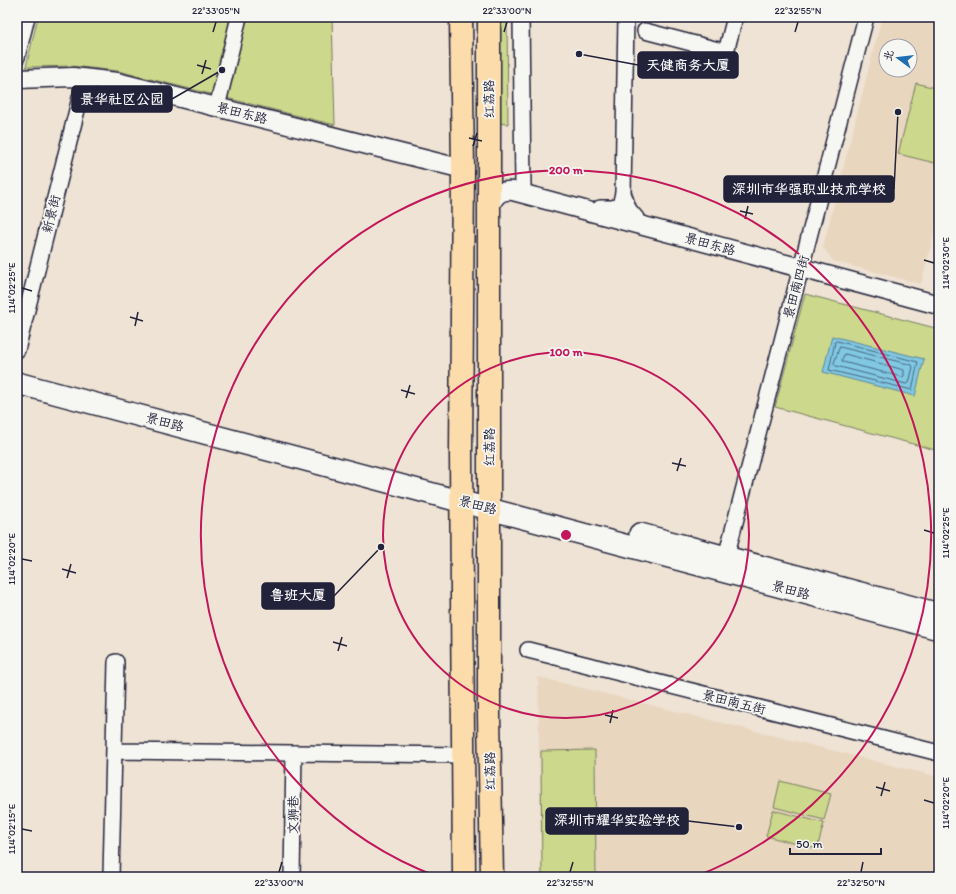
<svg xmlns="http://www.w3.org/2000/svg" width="956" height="894" viewBox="0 0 956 894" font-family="Itim,'LXGW WenKai TC',sans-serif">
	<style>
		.built { fill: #e9d6bf; fill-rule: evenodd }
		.green { fill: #ccd88b; stroke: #777d63 }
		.water { fill: #81c8e2; stroke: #5b869f }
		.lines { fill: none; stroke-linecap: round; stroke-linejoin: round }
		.shore { stroke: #48647e; stroke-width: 1 }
		.minor-casing { stroke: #22223b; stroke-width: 18 }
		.tertiary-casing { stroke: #22223b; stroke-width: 21 }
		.secondary-casing { stroke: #22223b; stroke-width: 24 }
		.primary-casing { stroke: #22223b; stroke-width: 25 }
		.minor { stroke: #f6f6f2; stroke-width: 15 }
		.tertiary { stroke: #f6f6f2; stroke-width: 18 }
		.secondary { stroke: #f6f6f2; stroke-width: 21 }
		.primary { stroke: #fddcac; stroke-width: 22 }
		.ticks { fill: none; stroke: #22223b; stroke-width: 1.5 }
		.ring { fill: none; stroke: #c2185b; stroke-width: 2 }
		.labels { text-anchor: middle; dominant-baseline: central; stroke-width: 3.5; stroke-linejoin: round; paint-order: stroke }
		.street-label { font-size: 13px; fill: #22223b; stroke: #f6f6f2 }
		.centre { fill: #c2185b; stroke: #f6f6f2; stroke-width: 2 }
		.ring-label { font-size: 12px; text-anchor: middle; font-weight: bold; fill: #c2185b; stroke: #f6f6f2; stroke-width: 3.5; stroke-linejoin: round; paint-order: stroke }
		.leader { fill: none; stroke: #22223b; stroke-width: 1.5 }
		.callout-dot { fill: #22223b; stroke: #f6f6f2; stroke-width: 1.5 }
		.callout { fill: #22223b; stroke: #22223b; stroke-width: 1.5 }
		.callout-label { font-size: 14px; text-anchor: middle; font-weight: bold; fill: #fff }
		.neatline { fill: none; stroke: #22223b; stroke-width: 1.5 }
		.ticks-label { font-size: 10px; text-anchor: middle; fill: #22223b }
	</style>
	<rect width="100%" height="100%" fill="#eee3d4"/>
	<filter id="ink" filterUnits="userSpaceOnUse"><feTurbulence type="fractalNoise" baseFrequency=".025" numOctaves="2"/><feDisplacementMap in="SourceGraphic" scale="8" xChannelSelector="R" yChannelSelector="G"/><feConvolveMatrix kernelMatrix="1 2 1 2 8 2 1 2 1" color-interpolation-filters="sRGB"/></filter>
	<g filter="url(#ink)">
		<path class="built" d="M 882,17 L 939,17 L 939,216 L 921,284 L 833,261 L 823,247 ZM 886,46 L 910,46 L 910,70 L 886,70 Z
			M 538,677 L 939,777 L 939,877 L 541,877 Z"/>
		<path class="green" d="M 38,17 L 332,17 L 335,125 L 118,71 L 72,66 L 26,67 Z
			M 493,17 L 507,17 L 508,124 L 494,123 Z
			M 916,83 L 939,89 L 939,164 L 898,154 Z
			M 805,294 L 939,329 L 939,451 L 775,407 Z
			M 595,750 L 596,877 L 542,877 L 541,751 Z
			M 780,781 L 831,794 L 824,820 L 774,807 Z
			M 773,810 L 824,823 L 817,849 L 766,836 Z"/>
		<path class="water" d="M 832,336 L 924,359 L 915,396 L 823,372 Z"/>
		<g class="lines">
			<path class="shore" d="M 837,341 L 918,362 L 912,390 L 829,370 L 835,342 Z
				M 840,347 L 912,365 L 913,367 L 909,383 L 906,384 L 836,366 L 834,364 Z
				M 845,354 L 904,370 L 904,376 L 902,377 L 843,362 L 842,360 Z"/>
			<g class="minor-casing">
				<path id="minor" d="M 521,17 L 523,187
					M 626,17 L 623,193 L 629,210 L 636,218
					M 645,31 L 726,52 L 735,17
					M 17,57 L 27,17
					M 217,107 L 239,17
					M 600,208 L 612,208 L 620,206 L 623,193
					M 17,350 L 85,78
					M 726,557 L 866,17
					M 528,650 L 939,753
					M 114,751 L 464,755
					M 111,877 L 116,662
					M 292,877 L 294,753"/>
			</g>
			<g class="tertiary-casing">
				<path id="tertiary" d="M 17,79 L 73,77 L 117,82 L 463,169
					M 489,208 C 494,197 499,189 513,191 L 939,305"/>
			</g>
			<g class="secondary-casing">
				<path id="secondary" d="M 17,383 L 939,629
					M 640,534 L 939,614"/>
			</g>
			<g class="primary-casing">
				<path id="primary" d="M 461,17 L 463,169 L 461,455 L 464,877
					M 489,17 L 489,715 L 492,877"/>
			</g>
			<use href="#minor" class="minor"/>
			<use href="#tertiary" class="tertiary"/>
			<use href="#secondary" class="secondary"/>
			<use href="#primary" class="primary"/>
		</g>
	</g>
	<path class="ticks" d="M 213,32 L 216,22M 504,32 L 507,22M 795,32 L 798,22M 197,65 L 211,69M 202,74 L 206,60M 469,138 L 482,141M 473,146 L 477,133M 740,211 L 753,214M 745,219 L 748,206M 924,260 L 934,263M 22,288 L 32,291M 130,317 L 143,321M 135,326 L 138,312M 401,390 L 415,394M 406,398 L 410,385M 672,463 L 686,466M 677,471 L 681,458M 924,530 L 934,533M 22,559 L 32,561M 62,569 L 76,573M 67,578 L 71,564M 333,642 L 347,646M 338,651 L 342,637M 605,715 L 618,718M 610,723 L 613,710M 876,787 L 890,791M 881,796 L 885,782M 924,800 L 934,803M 22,829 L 32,831M 279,872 L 282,862M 570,872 L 573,862M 861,872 L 863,862"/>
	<g class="ring">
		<circle cx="566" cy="535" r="183"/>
		<path d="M438 877A365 365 0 1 1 694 877"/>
	</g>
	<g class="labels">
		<g class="street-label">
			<text transform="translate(489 99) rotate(-91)">红荔路</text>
			<text transform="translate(242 113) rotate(14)">景田东路</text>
			<text transform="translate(51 214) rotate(-76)">新景街</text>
			<text transform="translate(710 244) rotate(15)">景田东路</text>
			<text transform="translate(796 287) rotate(-75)">景田南四街</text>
			<text transform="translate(165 422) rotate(15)">景田路</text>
			<text transform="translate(489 447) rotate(-90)">红荔路</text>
			<text transform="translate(478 505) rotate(15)">景田路</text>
			<text transform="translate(791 590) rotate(15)">景田路</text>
			<text transform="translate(734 702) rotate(14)">景田南五街</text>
			<text transform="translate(490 771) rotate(-91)">红荔路</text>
			<text transform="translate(293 815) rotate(-89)">文狮巷</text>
		</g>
	</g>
	<circle cx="566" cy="535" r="6" class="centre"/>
	<g class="ring-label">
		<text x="566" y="174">200 m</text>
		<text x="566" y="356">100 m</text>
	</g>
	<path class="leader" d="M579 54L638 65M222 70L172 99M898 112L894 189M381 547L334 596M739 827L688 821"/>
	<g class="callout-dot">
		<circle cx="579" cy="54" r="4"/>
		<circle cx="222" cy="70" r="4"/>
		<circle cx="898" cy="112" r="4"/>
		<circle cx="381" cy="547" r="4"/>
		<circle cx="739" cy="827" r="4"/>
	</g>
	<g class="callout">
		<rect x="638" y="52" width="100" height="26" rx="4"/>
		<rect x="72" y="86" width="100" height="26" rx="4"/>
		<rect x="724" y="176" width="170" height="26" rx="4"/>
		<rect x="262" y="583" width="72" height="26" rx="4"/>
		<rect x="546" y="808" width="142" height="26" rx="4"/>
	</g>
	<g class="callout-label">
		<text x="688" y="70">天健商务大厦</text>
		<text x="122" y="104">景华社区公园</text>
		<text x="809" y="194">深圳市华强职业技术学校</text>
		<text x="298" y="600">鲁班大厦</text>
		<text x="617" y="825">深圳市耀华实验学校</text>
	</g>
	<rect width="956" height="894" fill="none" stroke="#f6f6f2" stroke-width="44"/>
	<g transform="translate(898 58) rotate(285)"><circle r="19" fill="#f6f6f2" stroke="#a1a1a9"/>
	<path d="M0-3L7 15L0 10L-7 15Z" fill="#1f6fb2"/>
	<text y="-6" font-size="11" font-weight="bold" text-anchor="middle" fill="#22223b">北</text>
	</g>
	<path d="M790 848v6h91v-6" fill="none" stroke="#22223b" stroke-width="2"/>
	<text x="796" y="848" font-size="12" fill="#22223b" stroke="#f6f6f2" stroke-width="3" paint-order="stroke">50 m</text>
	<rect x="22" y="22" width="912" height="850" class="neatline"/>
	<g class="ticks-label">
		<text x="216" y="14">22°33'05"N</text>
		<text x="507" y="14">22°33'00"N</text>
		<text x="798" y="14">22°32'55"N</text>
		<text transform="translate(945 263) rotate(-90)" y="4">114°02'30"E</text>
		<text transform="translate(11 288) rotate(-90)" y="4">114°02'25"E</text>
		<text transform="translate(945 533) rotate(-90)" y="4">114°02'25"E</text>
		<text transform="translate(11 559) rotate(-90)" y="4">114°02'20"E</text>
		<text transform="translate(945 803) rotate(-90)" y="4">114°02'20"E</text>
		<text transform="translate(11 829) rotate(-90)" y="4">114°02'15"E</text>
		<text x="279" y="886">22°33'00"N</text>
		<text x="570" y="886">22°32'55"N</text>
		<text x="861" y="886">22°32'50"N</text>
	</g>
</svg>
